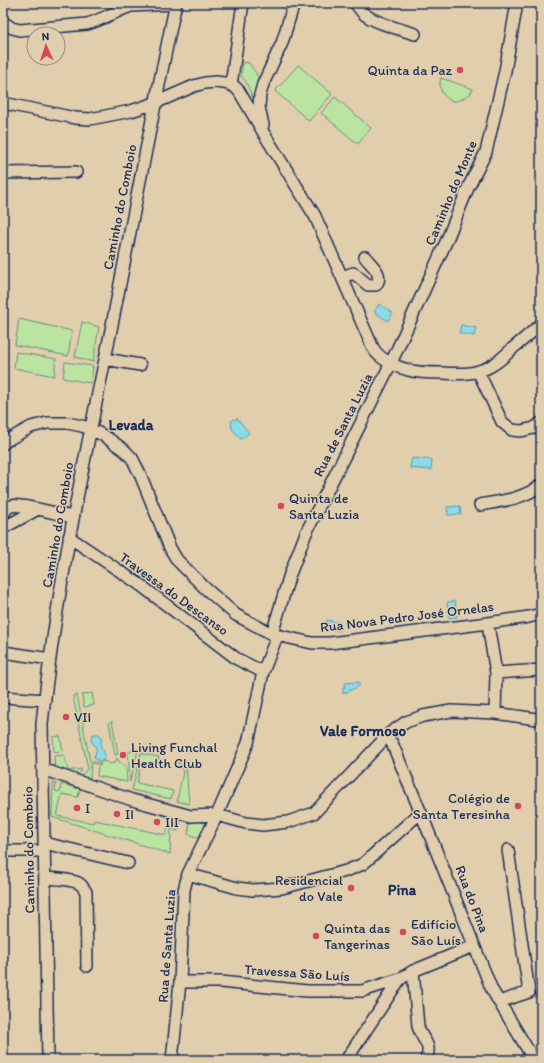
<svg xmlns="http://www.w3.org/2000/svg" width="544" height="1063" viewBox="0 0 544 1063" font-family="Itim,sans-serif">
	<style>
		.green { fill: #bbe4a0; stroke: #6b8a7f }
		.water { fill: #8bdce6; stroke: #5e97b0 }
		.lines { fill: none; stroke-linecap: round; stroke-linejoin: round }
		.minor-casing { stroke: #1b2f5e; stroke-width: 14 }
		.minor { stroke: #e1ceac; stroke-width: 11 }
		.poi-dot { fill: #d1495b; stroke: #e1ceac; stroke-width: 1.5 }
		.labels { text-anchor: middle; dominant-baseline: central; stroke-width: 3; stroke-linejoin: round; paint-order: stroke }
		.poi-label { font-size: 14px; fill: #1b2f5e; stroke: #e1ceac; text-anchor: start }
		.street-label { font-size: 14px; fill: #1b2f5e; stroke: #e1ceac }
		.neighbourhood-label { font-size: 15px; font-weight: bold; fill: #1b2f5e; stroke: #e1ceac }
	</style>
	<rect width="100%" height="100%" fill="#e1ceac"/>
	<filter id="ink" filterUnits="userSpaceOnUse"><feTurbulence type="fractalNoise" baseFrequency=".025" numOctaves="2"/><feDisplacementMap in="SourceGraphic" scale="8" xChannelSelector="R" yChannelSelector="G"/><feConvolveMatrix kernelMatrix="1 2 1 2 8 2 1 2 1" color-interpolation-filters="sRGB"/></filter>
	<g filter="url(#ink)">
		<path class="green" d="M 243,62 L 249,63 C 260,78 261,81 253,98 L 246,82 L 241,76 Z
			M 298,65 L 332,94 L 309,121 L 275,91 Z
			M 441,78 L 473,89 L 471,93 C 466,96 462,100 456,101 C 445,102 437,88 441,78 Z
			M 335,97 L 371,128 L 358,144 L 321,113 Z
			M 19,319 L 72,331 L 68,356 L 15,345 Z
			M 82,322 L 99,327 L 93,362 L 75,357 Z
			M 16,352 L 56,359 L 54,376 L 14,368 Z
			M 65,362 L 93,366 L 91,383 L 63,378 Z
			M 92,693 L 94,705 L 84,707 L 82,695 Z
			M 77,695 L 90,761 L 101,763 L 103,761 L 109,763 L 109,764 L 115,763 L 117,758 L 120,763 L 126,766 L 127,782 L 97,776 L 98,766 L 101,765 L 91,763 L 90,778 L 88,778 L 80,777 L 84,773 L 86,770 L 88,769 L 73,696 Z
			M 112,721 L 118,754 L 115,755 L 109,722 Z
			M 60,736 L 63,751 L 54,752 L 53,737 Z
			M 142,749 L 143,754 L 159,757 L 157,765 L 141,762 L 137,783 L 173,791 L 171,799 L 132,790 Z
			M 138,750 L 130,782 L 128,752 Z
			M 64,755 L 68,771 L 82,769 L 81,772 L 75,775 L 55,772 L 54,756 Z
			M 175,761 L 186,764 L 189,804 L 177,801 L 183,772 L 181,765 Z
			M 53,783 L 56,783 L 55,791 L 60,792 L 61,784 L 80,789 L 78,797 L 62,794 L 57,816 L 93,823 L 94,820 L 166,835 L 172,811 L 211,820 L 202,839 L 188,834 L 190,823 L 181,820 L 178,831 L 171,829 L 170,854 L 52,817 Z"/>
		<path class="water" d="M 379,304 L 393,313 L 388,321 L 374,312 Z
			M 461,325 L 476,328 L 474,336 L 459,333 Z
			M 237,418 L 249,433 L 241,439 L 232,429 L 231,421 Z
			M 412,458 L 432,460 L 431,470 L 410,468 Z
			M 460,506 L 461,514 L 448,515 L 447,507 Z
			M 455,601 L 457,617 L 449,618 L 447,602 Z
			M 327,620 L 340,623 L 339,631 L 326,628 Z
			M 359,682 L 359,686 L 343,694 L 343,688 L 345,687 L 345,683 Z
			M 95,734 C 98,733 101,735 102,738 C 99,752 102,745 105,756 L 104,758 L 102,761 L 97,760 L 94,757 L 96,751 L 96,747 L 92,742 L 91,738 L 92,735 Z"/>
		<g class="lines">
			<g class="minor-casing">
				<path id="minor" d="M 355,3 C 358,6 360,10 363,13 C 372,22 402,30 415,34
					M 3,22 L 12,28 L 20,30 L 87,24 C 102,20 116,11 131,6 L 175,4
					M 231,85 L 243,3
					M 3,103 L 75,118 L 90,119 L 131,111 L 155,103 L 194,86 L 205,83 L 216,82 L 224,83 L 231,85 L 235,87 L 239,91 L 266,137 L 315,216 L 373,348 C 379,359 396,367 408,370 C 419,373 431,373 442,373 C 458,374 474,375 489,367 C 498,363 506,355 513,348 C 523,340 532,332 541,324
					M 263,125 L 259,107 L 260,95 L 263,84 L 282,43 L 294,3
					M 3,173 L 76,172
					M 342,277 L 353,273 L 355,274 L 368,285 L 376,285 C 384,274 372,266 365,257
					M 105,359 L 140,365
					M 478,371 L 502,422 L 512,430 L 521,431 L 534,428 L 541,423
					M 3,444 L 6,441 L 31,427 L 47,423 L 67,423 L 82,426 L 91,429 L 106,437 L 124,450 L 132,458 L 140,474 L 170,548 L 177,560 L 205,588 L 236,615 L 272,634 L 312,643 L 330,643 L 488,623 L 529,617 L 541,614
					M 480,505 C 501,501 524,499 541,485
					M 3,515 C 5,511 7,507 11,506 C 20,503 61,515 73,517
					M 3,528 L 38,509
					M 69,537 L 139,584 L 237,659 L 263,672
					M 489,631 L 496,673 L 495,713
					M 272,634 L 290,574 L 306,533 L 391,363 L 446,242 L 468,188 L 486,152 L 505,71 L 517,3
					M 3,652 L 50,659
					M 496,673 L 541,670
					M 3,697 L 45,700
					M 392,743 L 423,818 L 492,990 L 534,1060
					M 43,770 L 51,772 L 132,800 L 191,816 L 217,815 L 246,823 L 263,825 L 288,822 L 314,813 L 390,733 L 406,722 L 423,716 L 451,711 L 495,713 L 537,719 L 541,719
					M 44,843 L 128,863
					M 3,851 L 44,851
					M 188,874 L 237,888 L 253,890 L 282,888 L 346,871 L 363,864 L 421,812
					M 45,878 C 54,879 73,879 80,884 C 83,886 84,889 86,892 L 87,966
					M 413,971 L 418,1026 C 421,1041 433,1042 426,1060
					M 180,982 L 221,982 L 307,991 L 362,991 L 400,979 L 413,971 L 474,946
					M 499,1002 L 529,992 L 508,850
					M 48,1060 L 42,724 C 56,590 85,457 112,325 C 133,218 153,110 176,3
					M 172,1060 L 180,982 L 184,890 L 188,874 L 217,815 L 248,743 L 263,672 L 277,636
					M 346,1060 L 400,979"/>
			</g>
			<use href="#minor" class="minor"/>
		</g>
	</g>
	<g class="poi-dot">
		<circle cx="460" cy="70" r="4"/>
		<circle cx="281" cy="506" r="4"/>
		<circle cx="66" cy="717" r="4"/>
		<circle cx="123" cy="755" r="4"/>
		<circle cx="518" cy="806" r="4"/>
		<circle cx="77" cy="808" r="4"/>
		<circle cx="117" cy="814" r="4"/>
		<circle cx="157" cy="822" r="4"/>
		<circle cx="351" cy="888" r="4"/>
		<circle cx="403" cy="932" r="4"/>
		<circle cx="316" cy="936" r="4"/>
	</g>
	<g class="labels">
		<g class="poi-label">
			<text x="452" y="70" text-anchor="end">Quinta da Paz</text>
			<text x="289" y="498">Quinta de<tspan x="289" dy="16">Santa Luzia</tspan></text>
			<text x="74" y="717">VII</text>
			<text x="131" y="747">Living Funchal<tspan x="131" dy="16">Health Club</tspan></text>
			<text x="510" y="798" text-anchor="end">Colégio de<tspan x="510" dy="16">Santa Teresinha</tspan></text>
			<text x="85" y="808">I</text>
			<text x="125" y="814">II</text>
			<text x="165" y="822">III</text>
			<text x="343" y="880" text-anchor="end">Residencial<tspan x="343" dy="16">do Vale</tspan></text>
			<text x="411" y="924">Edifício<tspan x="411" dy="16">São Luís</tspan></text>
			<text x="324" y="928">Quinta das<tspan x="324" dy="16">Tangerinas</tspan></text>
		</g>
		<g class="street-label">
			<text transform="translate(451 193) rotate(-67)">Caminho do Monte</text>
			<text transform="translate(120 207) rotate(-79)">Caminho do Comboio</text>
			<text transform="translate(343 425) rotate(-63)">Rua de Santa Luzia</text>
			<text transform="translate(58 525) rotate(-80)">Caminho do Comboio</text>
			<text transform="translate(174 594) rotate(36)">Travessa do Descanso</text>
			<text transform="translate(407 617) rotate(-7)">Rua Nova Pedro José Ornelas</text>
			<text transform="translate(29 850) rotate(-91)">Caminho do Comboio</text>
			<text transform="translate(472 899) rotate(69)">Rua do Pina</text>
			<text transform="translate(167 946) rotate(-86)">Rua de Santa Luzia</text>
			<text transform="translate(297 973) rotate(4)">Travessa São Luís</text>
		</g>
		<g class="neighbourhood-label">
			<text x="131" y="425">Levada</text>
			<text x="363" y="731">Vale Formoso</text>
			<text x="402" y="890">Pina</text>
		</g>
	</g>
	<rect width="544" height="1063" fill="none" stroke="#e1ceac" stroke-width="16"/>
	<rect x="8" y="8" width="528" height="1047" fill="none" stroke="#1b2f5e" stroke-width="1.5" filter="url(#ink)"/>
	<g transform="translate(46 46) rotate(357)"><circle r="19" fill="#e1ceac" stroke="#928e8d"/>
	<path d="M0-3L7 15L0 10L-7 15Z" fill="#d1495b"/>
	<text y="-6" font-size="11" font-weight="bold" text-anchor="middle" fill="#1b2f5e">N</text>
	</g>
</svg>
